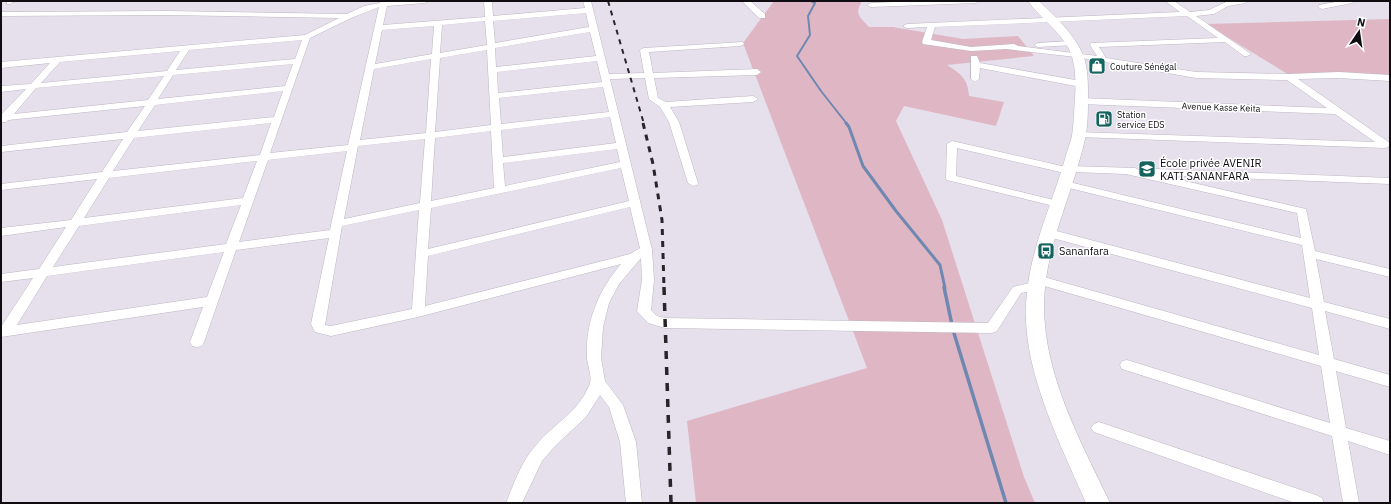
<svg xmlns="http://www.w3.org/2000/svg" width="1391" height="504" viewBox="0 0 1391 504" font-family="'IBM Plex Sans',sans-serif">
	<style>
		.green { fill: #dfb7c4 }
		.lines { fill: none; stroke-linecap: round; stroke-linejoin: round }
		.stream-far2 { stroke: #6f88b1; stroke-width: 2 }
		.stream-far1 { stroke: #6f88b1; stroke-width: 3 }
		.stream { stroke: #6f88b1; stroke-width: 3.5 }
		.minor-casing { stroke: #bdb7c3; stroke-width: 1 }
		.secondary-casing { stroke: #bdb7c3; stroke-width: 1 }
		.minor { fill: #fff; fill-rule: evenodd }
		.secondary { fill: #fff; fill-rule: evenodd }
		.rail-far2 { stroke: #28252a; stroke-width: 2; stroke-dasharray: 5 5; stroke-linecap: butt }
		.rail-far1 { stroke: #28252a; stroke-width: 3; stroke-dasharray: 6 6; stroke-linecap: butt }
		.rail { stroke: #28252a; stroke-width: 3.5; stroke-dasharray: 8 8; stroke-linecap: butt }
		.labels { text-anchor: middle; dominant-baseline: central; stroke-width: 3; stroke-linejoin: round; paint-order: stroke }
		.far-poi-label { font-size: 9px; fill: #0f0d11; stroke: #fff; text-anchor: start }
		.far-street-label { font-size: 9px; fill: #0f0d11; stroke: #fff }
		.poi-label { font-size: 11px; fill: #0f0d11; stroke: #fff; text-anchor: start }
	</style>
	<rect width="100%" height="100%" fill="#e6dfec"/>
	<path class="green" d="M 774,1 L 862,1 C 854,15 860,17 869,27 L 893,27 L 963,39 L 1018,36 L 1034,56 L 947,65 C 961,74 968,79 969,96 L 1004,102 L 996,126 L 904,106 L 896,121 L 942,220 L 1024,477 L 1035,503 L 696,503 L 687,421 L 867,368 L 743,43 Z
		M 1390,19 L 1390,77 L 1291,76 L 1206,24 Z"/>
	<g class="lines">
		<path class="stream-far2" d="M 811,1 L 815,3 L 808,16 L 810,35 L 797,56 L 821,91 L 847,124"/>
		<path class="stream-far1" d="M 846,123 L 849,127 L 863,166 L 896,211 L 940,265 L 945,288"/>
		<path class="stream" d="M 944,287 L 952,325
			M 953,330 L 1006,503"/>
		<g class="minor-casing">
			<path id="minor" d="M 7,1 L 15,1 L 10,4 L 7,4 Z
				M 380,1 L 429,1 L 425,3 L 387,6 L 383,25 L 485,17 L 484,1 L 492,1 L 493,16 L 585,8 L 583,1 L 591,1 L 609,74 L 644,73 L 640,50 L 644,48 L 743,42 L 744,44 L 740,46 L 649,52 L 653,73 L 757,69 L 761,72 L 757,75 L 654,78 L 658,98 L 666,102 L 753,96 L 758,99 L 753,102 L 670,107 L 679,122 L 698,183 L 697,185 L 693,186 L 688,183 L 669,122 L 660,107 L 649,99 L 645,78 L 610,79 L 652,250 L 654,280 L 651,310 L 657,316 L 665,318 L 988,323 L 1013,287 L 1034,282 L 1031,279 L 1033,276 L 1037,275 L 1319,355 L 1312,308 L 1045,236 L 1043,233 L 1045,230 L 1049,229 L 1310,298 L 1302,245 L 1061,186 L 1060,184 L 1065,181 L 1301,238 L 1297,213 L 1126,174 L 1073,172 L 1069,174 L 957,148 L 956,176 L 1062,202 L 1064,204 L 1058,207 L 947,180 L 946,178 L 947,144 L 952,141 L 1066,167 L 1070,166 L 1135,168 L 1140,171 L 1153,174 L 1152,172 L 1153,170 L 1157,169 L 1390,178 L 1390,184 L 1159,175 L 1306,209 L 1315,251 L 1390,269 L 1390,277 L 1316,259 L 1324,302 L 1390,319 L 1390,329 L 1325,311 L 1334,359 L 1390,375 L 1390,387 L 1336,371 L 1346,428 L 1390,441 L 1390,455 L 1348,441 L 1359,503 L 1343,503 L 1332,436 L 1122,369 L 1120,365 L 1122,361 L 1127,360 L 1330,423 L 1321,366 L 1041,285 L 1040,289 L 1021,293 L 997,331 L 992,333 L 665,328 L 648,323 L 637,311 L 642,280 L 641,258 L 619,284 L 609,303 L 603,327 L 601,358 L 605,381 L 623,405 L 636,442 L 642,503 L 626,503 L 620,442 L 609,407 L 600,395 L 586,417 L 556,445 L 542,461 L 522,503 L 506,503 C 514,483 522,460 537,444 C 555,423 577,413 589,386 C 593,377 588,368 587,359 C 585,323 598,291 621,264 L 418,317 L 331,336 L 315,332 L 311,324 L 329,238 L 236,250 L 204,342 L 202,346 L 197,347 L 192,346 L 190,342 L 203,307 L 1,337 L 1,327 L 33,278 L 1,282 L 1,274 L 39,269 L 66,227 L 1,236 L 1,228 L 71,220 L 97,179 L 1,190 L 1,184 L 102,172 L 123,139 L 1,152 L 1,146 L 127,132 L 145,106 L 8,120 L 6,122 L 1,122 L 1,115 L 26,89 L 1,92 L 1,86 L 31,84 L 50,63 L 1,68 L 1,62 L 305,35 L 339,18 L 168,15 L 1,16 L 1,12 L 168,11 L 347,14 L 364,6 L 380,3 ZM 379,7 L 348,145 L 270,153 L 310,38 L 351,18 ZM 586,13 L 589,27 L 495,43 L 493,21 ZM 485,21 L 487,45 L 440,53 L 442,25 ZM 434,26 L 432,54 L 375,64 L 382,30 ZM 590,32 L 596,56 L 496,67 L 495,48 ZM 302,40 L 295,59 L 176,70 L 189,50 ZM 487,50 L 491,125 L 435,132 L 440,58 ZM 180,51 L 167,71 L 41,83 L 60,62 ZM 431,59 L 426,133 L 360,140 L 374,69 ZM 597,61 L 602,82 L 498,93 L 497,72 ZM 293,64 L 285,86 L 158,99 L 173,75 ZM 164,76 L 148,100 L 14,114 L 36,88 ZM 603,87 L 609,112 L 501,124 L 499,98 ZM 283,91 L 274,117 L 138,131 L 155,105 ZM 610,117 L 616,143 L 503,157 L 501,130 ZM 271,123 L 260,155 L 113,171 L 134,138 ZM 491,131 L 494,188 L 431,201 L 435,138 ZM 425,139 L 420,203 L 344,219 L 358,146 ZM 617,149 L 620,162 L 505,186 L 503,163 ZM 347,151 L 330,230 L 239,242 L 268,160 ZM 257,161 L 243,198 L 84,218 L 109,178 ZM 621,168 L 629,201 L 428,249 L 431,208 ZM 241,205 L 226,244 L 53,267 L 79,226 ZM 630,207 L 640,248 L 630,254 L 425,306 L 428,256 ZM 419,210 L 412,309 L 331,326 L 325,325 L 342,226 ZM 224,252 L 207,297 L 17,325 L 47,276 Z
				M 742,1 L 750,1 L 765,14 L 765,18 L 759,18 Z
				M 919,1 L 980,1 L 976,3 L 871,7 L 867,5 L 871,3 Z
				M 1165,1 L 1174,1 L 1190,12 L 1209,10 L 1226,2 L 1247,1 L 1246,3 L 1228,6 L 1214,14 L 1196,16 L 1251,54 L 1247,56 L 1244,56 L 1225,42 L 1099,47 L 1106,58 L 1196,72 L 1289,74 L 1339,72 L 1390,75 L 1390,81 L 1339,78 L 1298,79 L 1390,143 L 1390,146 L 1385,148 L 1079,137 L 1074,134 L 1076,132 L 1375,142 L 1335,114 L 1081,104 L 1076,101 L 1081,98 L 1327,108 L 1287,80 L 1196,78 L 1076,57 L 1006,49 L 971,51 L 923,44 L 922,42 L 927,27 L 907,28 L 903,26 L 907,24 L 1180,12 ZM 1187,16 L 1218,38 L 1091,43 L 1090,45 L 1097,56 L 1018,46 L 1014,44 L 971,47 L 931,40 L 935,27 Z
				M 1341,1 L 1356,1 L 1352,3 L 1322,9 L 1318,7 L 1319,5 Z
				M 1070,41 L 1074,43 L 1073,45 L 1038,47 L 1034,45 L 1038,43 Z
				M 971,56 L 977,56 L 980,63 L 1081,81 L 1085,84 L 1081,87 L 980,68 L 979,79 L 975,82 L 971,79 Z
				M 1099,422 L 1316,495 L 1322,498 L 1324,503 L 1295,503 L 1094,432 L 1091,428 L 1094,424 Z"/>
		</g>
		<g class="secondary-casing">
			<path id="secondary" d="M 1028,1 L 1039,1 C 1055,17 1074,33 1083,55 C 1088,68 1088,83 1088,97 C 1088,110 1088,125 1085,139 C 1073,194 1044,248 1044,306 C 1044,376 1081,442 1110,503 L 1086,503 C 1060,443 1023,372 1026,305 C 1028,254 1051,207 1065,159 C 1067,151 1070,144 1072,136 C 1074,123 1074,110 1075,97 C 1076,81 1076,64 1069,49 C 1059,30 1040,18 1028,1 Z"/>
		</g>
		<use href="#minor" class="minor"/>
		<use href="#secondary" class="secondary"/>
		<path class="rail-far2" d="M 608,1 L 644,124"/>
		<path class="rail-far1" d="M 643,123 L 653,164 L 662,220 L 664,288"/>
		<path class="rail" d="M 664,287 L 671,503"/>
	</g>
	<defs>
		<g id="shop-square" transform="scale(0.9)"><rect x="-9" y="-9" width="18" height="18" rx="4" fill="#15635e" stroke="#fff"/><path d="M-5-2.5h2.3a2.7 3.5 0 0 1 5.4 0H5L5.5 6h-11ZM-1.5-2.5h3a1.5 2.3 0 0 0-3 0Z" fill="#fff"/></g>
		<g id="fuel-square" transform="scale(0.9)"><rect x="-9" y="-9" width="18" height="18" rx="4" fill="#15635e" stroke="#fff"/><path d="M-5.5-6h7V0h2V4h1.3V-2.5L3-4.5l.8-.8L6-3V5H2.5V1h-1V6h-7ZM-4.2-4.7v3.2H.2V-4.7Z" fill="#fff"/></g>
		<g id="school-square" transform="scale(0.9)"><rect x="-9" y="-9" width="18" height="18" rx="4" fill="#15635e" stroke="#fff"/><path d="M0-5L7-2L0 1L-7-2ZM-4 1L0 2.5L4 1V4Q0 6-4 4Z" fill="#fff"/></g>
		<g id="bus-square" transform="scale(0.9)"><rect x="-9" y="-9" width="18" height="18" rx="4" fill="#15635e" stroke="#fff"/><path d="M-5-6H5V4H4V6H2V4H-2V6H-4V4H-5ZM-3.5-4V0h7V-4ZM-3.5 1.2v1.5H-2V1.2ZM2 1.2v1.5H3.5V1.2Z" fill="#fff"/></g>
	</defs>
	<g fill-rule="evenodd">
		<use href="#shop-square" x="1097" y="66"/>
		<use href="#fuel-square" x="1104" y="119"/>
		<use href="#school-square" x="1147" y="169"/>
		<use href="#bus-square" x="1046" y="251"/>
	</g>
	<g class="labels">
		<g class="far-poi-label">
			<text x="1110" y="66">Couture Sénégal</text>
			<text x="1117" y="114">Station<tspan x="1117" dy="10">service EDS</tspan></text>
		</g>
		<g class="far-street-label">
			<text transform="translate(1221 107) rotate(2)">Avenue Kasse Keita</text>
		</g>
		<g class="poi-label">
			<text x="1160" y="163">École privée AVENIR<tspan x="1160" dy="13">KATI SANANFARA</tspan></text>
			<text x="1059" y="251">Sananfara</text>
		</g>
	</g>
	<rect width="1391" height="504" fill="none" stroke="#0f0d11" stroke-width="4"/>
	<g transform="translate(1359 32) rotate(13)" stroke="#ffffff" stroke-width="3" paint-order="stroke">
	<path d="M0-3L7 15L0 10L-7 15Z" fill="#0f0d11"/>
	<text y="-6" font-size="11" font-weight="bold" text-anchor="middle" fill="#0f0d11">N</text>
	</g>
</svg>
